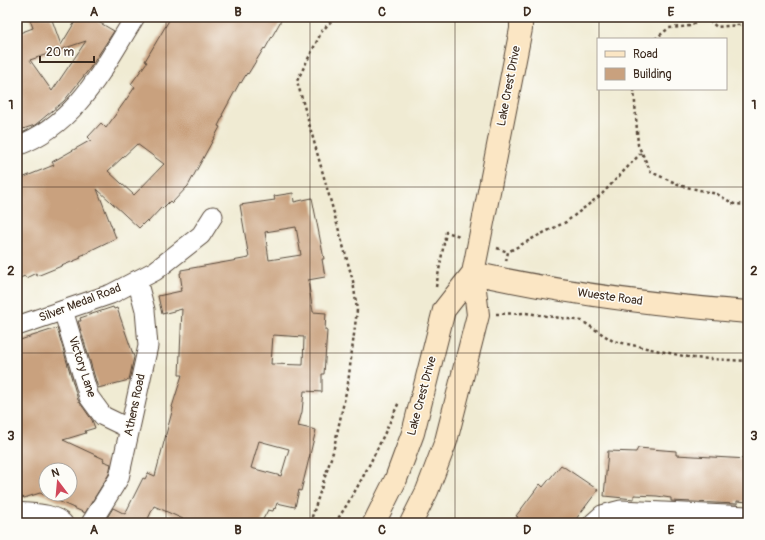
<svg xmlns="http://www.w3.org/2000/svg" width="765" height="540" viewBox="0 0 765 540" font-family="Pangolin,sans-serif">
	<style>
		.building { fill: #c9a17e; fill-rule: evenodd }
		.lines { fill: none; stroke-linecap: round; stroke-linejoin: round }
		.street-casing { stroke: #564739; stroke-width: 21 }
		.secondary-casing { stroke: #564739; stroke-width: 24 }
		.path { stroke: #564739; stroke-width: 2.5; stroke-dasharray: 3 3; stroke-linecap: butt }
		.street { stroke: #fff; stroke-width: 19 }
		.secondary { stroke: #fbe6c4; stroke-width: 22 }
		.grid { fill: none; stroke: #3b2a1e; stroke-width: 1; stroke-opacity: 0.55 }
		.labels { text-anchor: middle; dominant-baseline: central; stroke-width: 3; stroke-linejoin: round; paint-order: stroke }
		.street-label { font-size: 12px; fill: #3b2a1e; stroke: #fdfcf7 }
		.neatline { fill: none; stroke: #3b2a1e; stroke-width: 1.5 }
		.grid-label { font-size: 13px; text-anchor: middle; font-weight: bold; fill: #3b2a1e }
	</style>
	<rect width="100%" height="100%" fill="#fdfcf7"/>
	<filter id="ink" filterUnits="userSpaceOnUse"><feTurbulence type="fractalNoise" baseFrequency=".025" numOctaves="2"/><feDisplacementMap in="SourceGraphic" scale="8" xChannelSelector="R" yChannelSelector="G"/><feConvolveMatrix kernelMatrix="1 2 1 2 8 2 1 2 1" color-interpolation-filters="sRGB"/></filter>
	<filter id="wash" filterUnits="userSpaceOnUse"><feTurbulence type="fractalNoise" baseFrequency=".012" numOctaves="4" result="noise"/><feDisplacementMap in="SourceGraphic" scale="16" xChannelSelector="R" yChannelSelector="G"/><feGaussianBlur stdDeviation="0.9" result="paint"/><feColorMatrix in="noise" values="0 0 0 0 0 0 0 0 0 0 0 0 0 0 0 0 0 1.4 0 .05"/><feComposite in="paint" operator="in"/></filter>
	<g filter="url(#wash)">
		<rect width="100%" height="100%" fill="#f0ebd3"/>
		<g id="blocks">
			<path class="building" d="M 29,17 L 51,17 L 61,45 L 78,17 L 90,17 L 114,31 L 90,68 L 64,101 L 35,125 L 17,131 L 17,34 L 33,28 ZM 86,41 L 52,91 L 30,60 Z
				M 171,17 L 283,17 L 265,49 L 264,48 L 248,74 L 247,73 L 241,83 L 240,82 L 222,115 L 223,116 L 218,126 L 220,127 L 188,186 L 172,203 L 170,201 L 162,209 L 161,208 L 148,222 L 147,220 L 139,228 L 97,189 L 116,238 L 89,251 L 89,252 L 80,256 L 81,258 L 37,276 L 36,273 L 26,278 L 25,276 L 17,279 L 17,180 L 54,165 L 52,162 L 91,140 L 88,137 L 101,123 L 106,128 L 135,87 L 131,84 L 147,62 L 145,61 ZM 137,144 L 164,164 L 134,195 L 108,171 Z
				M 293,193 L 294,202 L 312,198 L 324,259 L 322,259 L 325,277 L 308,280 L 313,312 L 326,313 L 325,330 L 327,331 L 324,374 L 322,374 L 322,392 L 304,391 L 302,412 L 298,426 L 316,430 L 301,491 L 299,490 L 295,507 L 277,503 L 275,509 L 274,508 L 273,511 L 268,510 L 261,523 L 181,523 L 183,519 L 154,506 L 146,523 L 109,523 L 105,521 L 113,508 L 125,514 L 143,478 L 145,479 L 148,473 L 155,476 L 173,408 L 172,407 L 182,375 L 179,375 L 182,309 L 162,314 L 158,296 L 181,291 L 180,287 L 182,287 L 180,273 L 181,273 L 181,270 L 249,258 L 240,205 L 275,200 L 274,196 ZM 296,227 L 301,255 L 269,260 L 265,232 ZM 273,335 L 304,337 L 303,365 L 271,364 ZM 259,441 L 289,449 L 281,476 L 251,468 Z
				M 113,307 L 114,309 L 117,308 L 134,357 L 129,380 L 98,388 L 78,321 L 81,321 L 80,318 Z
				M 57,328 L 78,400 L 92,420 L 95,428 L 85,431 L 86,433 L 63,440 L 104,459 L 103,461 L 111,464 L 109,474 L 85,513 L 40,493 L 24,498 L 23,497 L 17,499 L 17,341 ZM 46,470 L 70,470 L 70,494 L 46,494 Z
				M 638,448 L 676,451 L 676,455 L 748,459 L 748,502 L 737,501 L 737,504 L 671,501 L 671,498 L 657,496 L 634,495 L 634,499 L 604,496 L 608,451 L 636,452 Z
				M 561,465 L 598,490 L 573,523 L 514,523 L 518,517 L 516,516 L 540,484 L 543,487 Z"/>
		</g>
	</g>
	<g filter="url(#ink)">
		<use href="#blocks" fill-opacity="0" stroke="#564739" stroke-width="1"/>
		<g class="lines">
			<g class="street-casing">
				<path id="street" d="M 17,146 C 77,124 103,68 135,17
					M 63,310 L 89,397 L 103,416 L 130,429
					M 17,326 L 111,294 L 155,271 L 201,235 L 213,216
					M 17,512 C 34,514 50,512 63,523
					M 91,523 L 119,478 L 148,346 L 145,310 L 137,280
					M 593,523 L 602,515 L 621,510 L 748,516"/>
			</g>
			<g class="secondary-casing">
				<path id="secondary" d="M 473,273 C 563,293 656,305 748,312
					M 374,523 L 396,479 L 413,433 L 444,310 L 473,273
					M 411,523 L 427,491 L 446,441 L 478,315 L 473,273 L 521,29 L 521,17"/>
			</g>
			<path class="path" d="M 704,17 L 717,27 L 748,24
				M 655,39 L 669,28 L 691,26 L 703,17
				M 634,89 L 638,145 L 651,172 L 682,186 L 717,194 L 734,204 L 748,205
				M 497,248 L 508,252
				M 506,261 L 508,252 L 539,235 L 566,222 L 602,194 L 641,153
				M 436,287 L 446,232 L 460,236
				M 496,314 L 526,313 L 582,321 L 613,341 L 693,358 L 748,361
				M 310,523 L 333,452 L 348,383 L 357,310 L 353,281 L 297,81 L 322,31 L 335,17
				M 335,523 C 361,485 380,444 399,402"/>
			<use href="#street" class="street"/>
			<use href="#secondary" class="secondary"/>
		</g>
	</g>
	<path class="grid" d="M 166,17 L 166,523M 310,17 L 310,523M 455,17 L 455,523M 599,17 L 599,39M 599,89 L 599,523M 17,187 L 748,187M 17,353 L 748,353"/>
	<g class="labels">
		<g class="street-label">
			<text transform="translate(509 86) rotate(-79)">Lake Crest Drive</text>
			<text transform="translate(610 297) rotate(8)">Wueste Road</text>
			<text transform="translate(80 303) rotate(-21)">Silver Medal Road</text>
			<text transform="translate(82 367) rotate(72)">Victory Lane</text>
			<text transform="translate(422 396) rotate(-75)">Lake Crest Drive</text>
			<text transform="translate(135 405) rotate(-78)">Athens Road</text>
		</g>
	</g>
	<rect width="765" height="540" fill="none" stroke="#fdfcf7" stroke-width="44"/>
	<rect x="597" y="38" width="130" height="52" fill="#fdfcf7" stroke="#afa8a0"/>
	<rect x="605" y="51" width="20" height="6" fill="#fbe6c4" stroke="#afa8a0"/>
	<text x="633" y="58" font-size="12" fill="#3b2a1e">Road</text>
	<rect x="605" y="68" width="20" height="12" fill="#c9a17e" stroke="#afa8a0"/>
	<text x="633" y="78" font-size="12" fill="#3b2a1e">Building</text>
	<g transform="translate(58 482) rotate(344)"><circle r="19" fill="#fdfcf7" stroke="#afa8a0"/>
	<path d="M0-3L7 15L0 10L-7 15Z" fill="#d1495b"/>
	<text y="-6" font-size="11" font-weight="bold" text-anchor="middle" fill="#3b2a1e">N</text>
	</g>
	<path d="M40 56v6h54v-6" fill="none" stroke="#3b2a1e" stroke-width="2"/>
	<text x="46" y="56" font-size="12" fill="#3b2a1e" stroke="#fdfcf7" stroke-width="3" paint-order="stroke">20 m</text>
	<rect x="22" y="22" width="721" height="496" class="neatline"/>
	<g class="grid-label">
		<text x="94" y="16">A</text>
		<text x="238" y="16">B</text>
		<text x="382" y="16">C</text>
		<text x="527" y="16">D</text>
		<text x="671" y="16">E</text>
		<text x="11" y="109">1</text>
		<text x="754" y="109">1</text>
		<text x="11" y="275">2</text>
		<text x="754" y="275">2</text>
		<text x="11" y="440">3</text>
		<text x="754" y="440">3</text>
		<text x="94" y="534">A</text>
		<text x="238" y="534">B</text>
		<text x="382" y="534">C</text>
		<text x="527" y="534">D</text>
		<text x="671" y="534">E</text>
	</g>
</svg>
